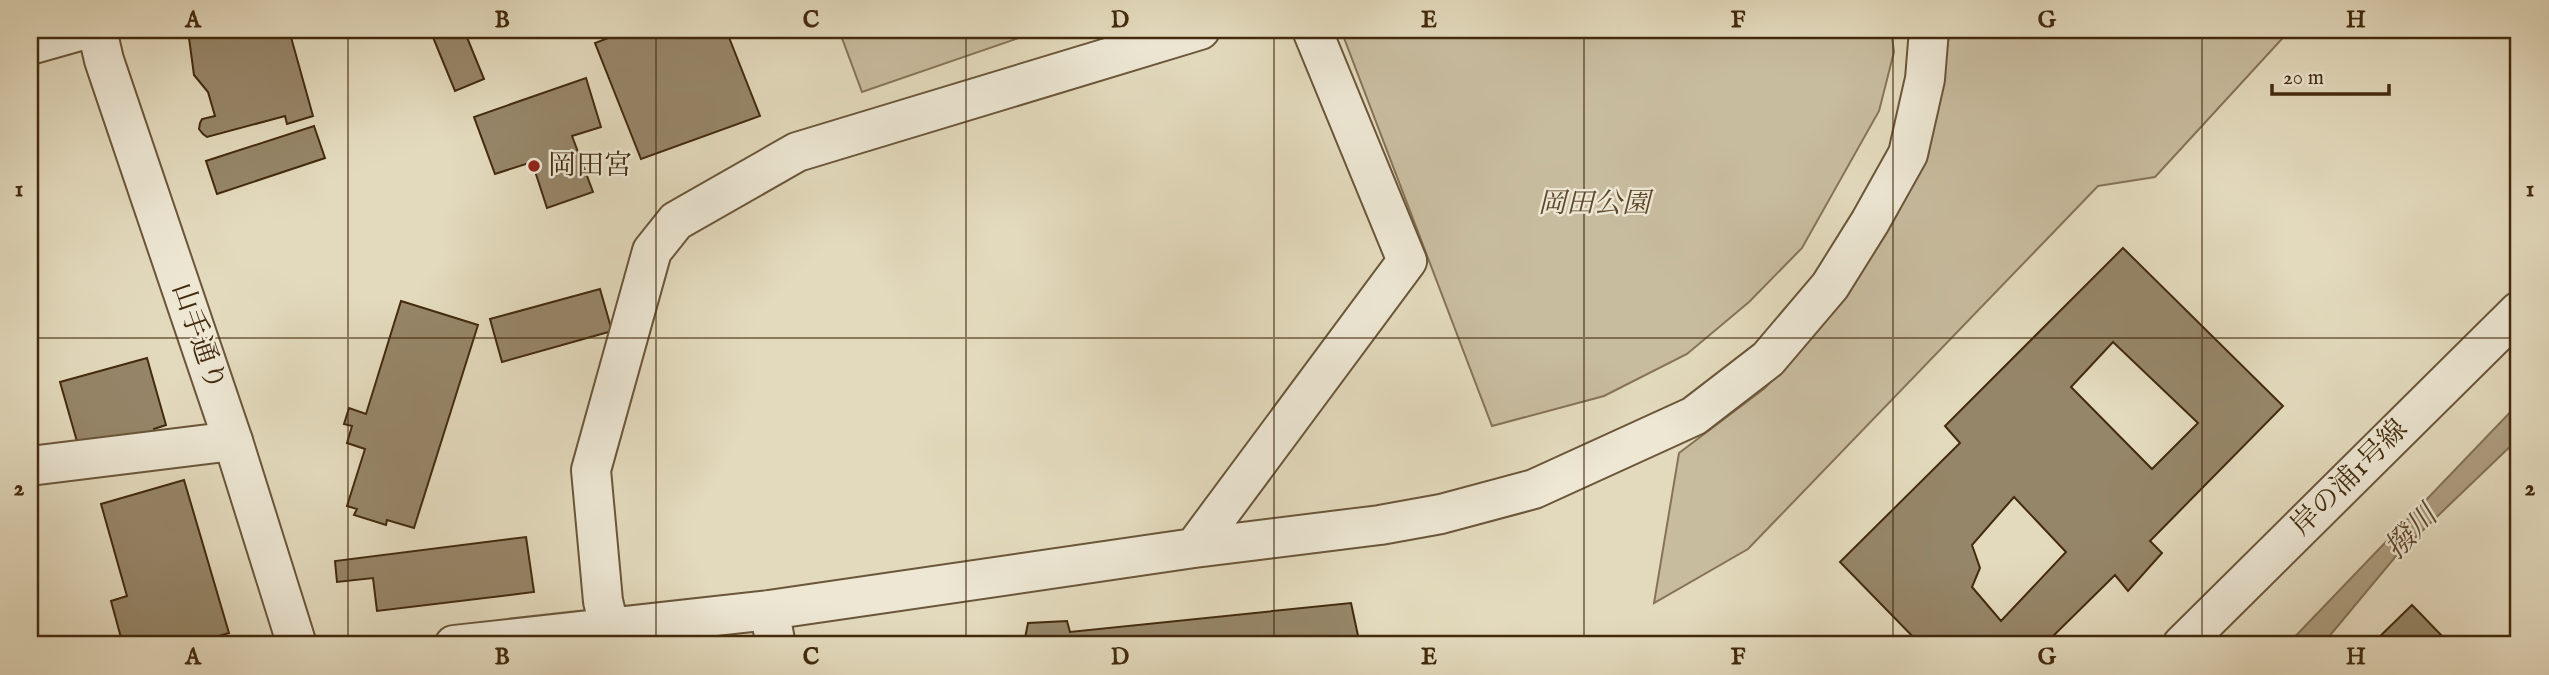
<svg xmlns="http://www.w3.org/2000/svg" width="2549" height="675" viewBox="0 0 2549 675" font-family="'IM FELL English','Noto Serif JP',serif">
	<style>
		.green { fill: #c8bc9f; stroke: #867356; stroke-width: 2 }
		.water { fill: #ad9e81; stroke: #837053; stroke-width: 2 }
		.building { fill: #968669; stroke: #432a0d; stroke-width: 2; fill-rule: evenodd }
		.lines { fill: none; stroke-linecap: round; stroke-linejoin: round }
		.minor-casing { stroke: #6b5639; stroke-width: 42 }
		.tertiary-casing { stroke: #6b5639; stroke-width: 42 }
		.minor { stroke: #ede7d4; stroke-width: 38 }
		.tertiary { stroke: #ede7d4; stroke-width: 38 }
		.grid { fill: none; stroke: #432a0d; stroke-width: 2; stroke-opacity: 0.55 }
		.poi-dot { fill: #8f2418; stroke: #ede7d4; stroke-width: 2.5 }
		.labels { text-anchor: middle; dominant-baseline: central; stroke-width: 5; stroke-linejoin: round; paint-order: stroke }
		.poi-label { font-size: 28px; fill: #432a0d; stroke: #ede7d4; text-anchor: start }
		.park-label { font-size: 28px; font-style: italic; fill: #5e472a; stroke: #ede7d4 }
		.street-label { font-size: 28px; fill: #432a0d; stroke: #ede7d4 }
		.water-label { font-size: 30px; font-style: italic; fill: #5e472a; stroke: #ede7d4 }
		.neatline { fill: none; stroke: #432a0d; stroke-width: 2.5 }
		.grid-label { font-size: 23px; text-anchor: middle; font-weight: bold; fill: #432a0d }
	</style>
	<rect width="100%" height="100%" fill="#e3dabd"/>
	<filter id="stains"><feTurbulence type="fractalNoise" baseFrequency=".00286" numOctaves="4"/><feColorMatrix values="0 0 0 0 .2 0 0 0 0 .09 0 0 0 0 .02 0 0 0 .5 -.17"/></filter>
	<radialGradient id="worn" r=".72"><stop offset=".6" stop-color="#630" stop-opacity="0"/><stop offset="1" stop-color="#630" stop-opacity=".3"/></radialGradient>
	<path class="green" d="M 839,30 L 1042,30 L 862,92 Z
		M 1341,30 L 1891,30 L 1894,52 L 1879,111 L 1802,248 L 1749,302 L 1687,354 L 1604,396 L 1492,426 Z
		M 1950,30 L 2290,30 L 2155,177 L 2098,186 L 1748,549 L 1654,603 L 1679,453 L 1765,388 L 1842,302 L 1885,231 L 1937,108 Z"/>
	<path class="water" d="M 2519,403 L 2519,438 L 2396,556 L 2322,645 L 2287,645 Z"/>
	<path class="building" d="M 221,30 L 289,30 L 313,116 L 287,124 L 285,116 L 207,137 L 203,134 L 199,129 L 200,123 L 202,119 L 215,116 L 208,92 L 194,75 L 189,38 Z
		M 430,30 L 464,30 L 484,79 L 455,91 Z
		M 629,30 L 726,30 L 760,116 L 641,159 L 595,43 Z
		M 586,78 L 601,127 L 572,136 L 593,192 L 547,208 L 532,162 L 495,174 L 474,117 Z
		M 314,126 L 325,158 L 217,194 L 206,161 Z
		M 2123,248 L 2283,406 L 2150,541 L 2162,553 L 2128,591 L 2115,575 L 2044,645 L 1921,645 L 1840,562 L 1960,443 L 1945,426 ZM 2113,342 L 2198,423 L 2152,469 L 2071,387 ZM 2014,497 L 2066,552 L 2001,621 L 1972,587 L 1980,568 L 1972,545 Z
		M 600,289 L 612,331 L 502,362 L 490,319 Z
		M 401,301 L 478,325 L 414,528 L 387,520 L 386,525 L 354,515 L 357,509 L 347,506 L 365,449 L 347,443 L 352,426 L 344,424 L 349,408 L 366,414 Z
		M 147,358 L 166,425 L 154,429 L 157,440 L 80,452 L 60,382 Z
		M 184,480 L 229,633 L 187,645 L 123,645 L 111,601 L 127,596 L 101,504 Z
		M 526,537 L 534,592 L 377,611 L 373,578 L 337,582 L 335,561 Z
		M 1351,603 L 1360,645 L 1027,645 L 1025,638 L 1028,623 L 1067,621 L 1070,632 Z
		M 2412,605 L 2443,637 L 2434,645 L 2371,645 Z"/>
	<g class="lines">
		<g class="minor-casing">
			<path id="minor" d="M 30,45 L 83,30
				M 30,466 L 233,441
				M 1194,548 L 1407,261 L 1312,30
				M 769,610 L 776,645
				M 609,626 L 603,601 L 591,470 L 652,251 L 676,221 L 797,152 L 1200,30
				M 454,645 L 769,610 L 1194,548 L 1380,525 L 1441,514 L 1534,489 L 1694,416 L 1768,359 L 1830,286 L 1870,222 L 1908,154 L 1925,79 L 1929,30"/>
		</g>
		<g class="tertiary-casing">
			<path id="tertiary" d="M 97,30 L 104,60 L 233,441 L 297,645
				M 2182,645 L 2519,311"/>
		</g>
		<use href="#minor" class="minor"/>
		<use href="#tertiary" class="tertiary"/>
	</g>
	<path class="grid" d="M 348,30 L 348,645M 656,30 L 656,645M 966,30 L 966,645M 1274,30 L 1274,645M 1584,30 L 1584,645M 1893,30 L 1893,645M 2202,30 L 2202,645M 30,338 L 2519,338"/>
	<circle class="poi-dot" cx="534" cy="166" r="7"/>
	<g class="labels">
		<g class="poi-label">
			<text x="548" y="166">岡田宮</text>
		</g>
		<g class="park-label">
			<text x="1594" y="204">岡田公園</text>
		</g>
		<g class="street-label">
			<text transform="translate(198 337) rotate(71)">山手通り</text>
			<text transform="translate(2350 478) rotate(-45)">岸の浦1号線</text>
		</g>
		<g class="water-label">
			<text transform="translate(2412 533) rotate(-46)">撥川</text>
		</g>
	</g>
	<rect width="2549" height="675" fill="none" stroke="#e3dabd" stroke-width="77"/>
	<path d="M2272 84v10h117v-10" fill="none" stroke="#432a0d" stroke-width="3.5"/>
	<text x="2283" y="84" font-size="21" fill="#432a0d" stroke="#ede7d4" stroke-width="5" paint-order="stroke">20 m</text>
	<rect x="38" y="38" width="2472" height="598" class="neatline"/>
	<g class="grid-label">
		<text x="193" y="27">A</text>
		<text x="502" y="27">B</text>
		<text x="811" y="27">C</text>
		<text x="1120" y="27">D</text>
		<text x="1429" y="27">E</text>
		<text x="1738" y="27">F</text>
		<text x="2047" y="27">G</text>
		<text x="2356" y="27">H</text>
		<text x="19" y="196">1</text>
		<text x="2530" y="196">1</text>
		<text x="19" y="495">2</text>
		<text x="2530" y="495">2</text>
		<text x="193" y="664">A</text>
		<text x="502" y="664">B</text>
		<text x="811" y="664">C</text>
		<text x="1120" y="664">D</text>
		<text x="1429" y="664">E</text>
		<text x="1738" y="664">F</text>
		<text x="2047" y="664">G</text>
		<text x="2356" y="664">H</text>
	</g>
	<rect width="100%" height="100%" filter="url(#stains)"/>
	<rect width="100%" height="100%" fill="url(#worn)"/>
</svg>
